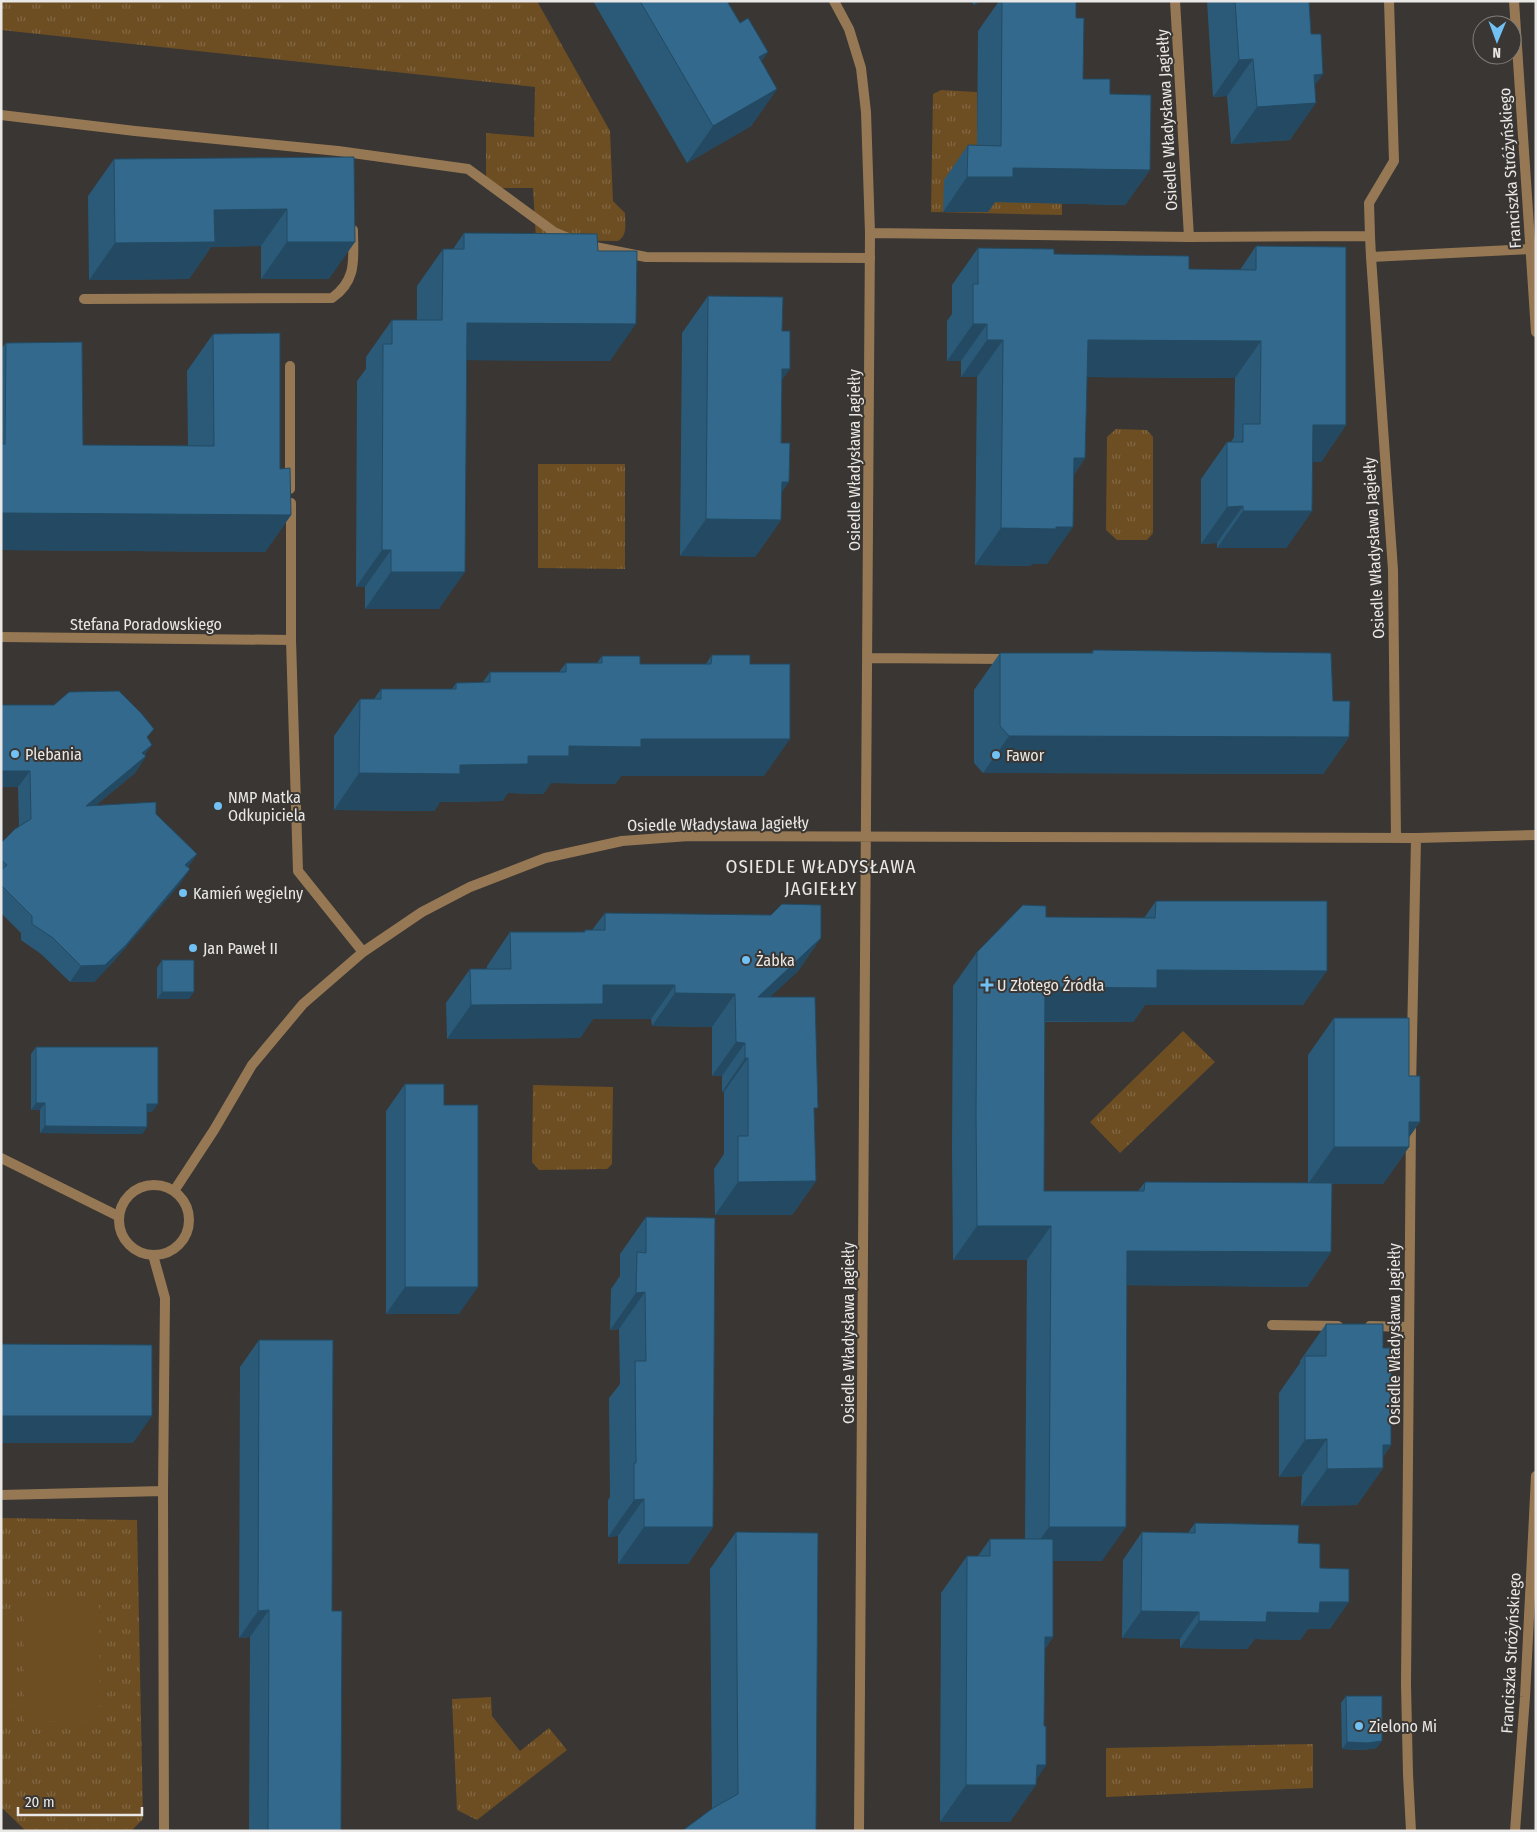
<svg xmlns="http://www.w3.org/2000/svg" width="1537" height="1832" viewBox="0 0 1537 1832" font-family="'Fira Sans Condensed',sans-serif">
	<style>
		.grass { fill: url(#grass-tufts) }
		.garden { fill: #6d4e23 }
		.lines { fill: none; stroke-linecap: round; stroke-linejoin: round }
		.service { stroke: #967954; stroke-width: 10 }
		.minor { stroke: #967954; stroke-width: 10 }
		.tertiary { stroke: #967954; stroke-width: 10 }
		.wall { fill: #2b5a78 }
		.shaded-wall { fill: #234a62 }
		.building { fill: #32698c; stroke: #234a62 }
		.poi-dot { fill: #71c1f5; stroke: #393633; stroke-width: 2 }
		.labels { text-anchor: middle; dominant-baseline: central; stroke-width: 4; stroke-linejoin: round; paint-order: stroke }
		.street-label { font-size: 16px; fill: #eae8e6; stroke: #393633 }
		.poi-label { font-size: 16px; fill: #eae8e6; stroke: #393633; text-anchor: start }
		.quarter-label { font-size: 19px; letter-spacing: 1px; fill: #eae8e6; stroke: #393633 }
	</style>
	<defs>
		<pattern id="grass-tufts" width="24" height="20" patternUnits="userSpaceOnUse" patternTransform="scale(1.25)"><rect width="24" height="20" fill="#6d4e23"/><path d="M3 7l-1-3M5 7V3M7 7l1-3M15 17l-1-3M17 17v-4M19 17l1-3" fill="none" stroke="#826843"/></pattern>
	</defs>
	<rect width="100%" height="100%" fill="#393633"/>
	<path class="grass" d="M 1,1 L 537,1 L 610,131 L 613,201 L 625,213 C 625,223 628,235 618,241 L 536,240 L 533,188 L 486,188 L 486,133 L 534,137 L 535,87 L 1,30 Z
		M 941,90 L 977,92 L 977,131 L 996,131 L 1062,204 L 1062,215 L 931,212 L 933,94 Z
		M 1116,429 L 1147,430 L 1153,437 L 1153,533 L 1147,540 L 1117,540 L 1106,530 L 1107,437 Z
		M 538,464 L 625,464 L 625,569 L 538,568 Z
		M 1183,1031 L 1215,1062 L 1120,1153 L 1090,1122 Z
		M 533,1085 L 613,1087 L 612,1164 L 607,1169 L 539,1170 L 532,1162 Z
		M 1,1518 L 137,1520 L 143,1819 L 131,1831 L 26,1831 L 1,1807 Z
		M 491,1697 L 492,1716 L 520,1751 L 549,1728 L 567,1750 L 477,1820 L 457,1810 L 452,1699 Z
		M 1313,1744 L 1313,1788 L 1106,1797 L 1106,1748 Z"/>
	<path class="garden" d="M 24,1596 L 99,1596 L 100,1721 L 24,1721 Z
		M 1,1610 L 11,1610 L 10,1709 L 1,1709 Z"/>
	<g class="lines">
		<path class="service" d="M 1,115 L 135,131 L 338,151 L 468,169 L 554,232 L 571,239
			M 585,245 L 646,257 L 870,258
			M 84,299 L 332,298 C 358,280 353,257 353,230
			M 1272,1325 L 1338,1326
			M 1370,1326 L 1409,1327
			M 163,1491 L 164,1831
			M 1,1495 L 163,1491 L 165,1298 L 153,1255"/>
		<path class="minor" d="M 834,1 L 849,29 L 861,68 L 866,112 L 870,233 L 859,1831
			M 1175,1 L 1189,237
			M 870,233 L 1189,237 L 1370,236 L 1371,257 L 1531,249
			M 1370,236 L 1369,203 L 1394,161 L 1389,1
			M 1371,257 L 1393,570 L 1396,838
			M 290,366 L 290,489
			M 291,503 L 291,640
			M 1,637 L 291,640 L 298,871 L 363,952
			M 868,658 L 1007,659
			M 1411,1090 L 1416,838
			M 1411,1122 L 1406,1684 L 1408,1774 L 1411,1831
			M 1,1158 L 118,1216
			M119 1220a35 35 0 1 1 70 0a35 35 0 1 1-70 0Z
			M 174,1191 L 214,1130 L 252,1065 L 303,1004 L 363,952 L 422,912 L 470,887 L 545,858 L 622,841 L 689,836 L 1416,838 L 1536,835"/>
		<path class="tertiary" d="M 1514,1 L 1536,332
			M 1515,1831 L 1525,1697 L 1536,1476"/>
	</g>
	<path class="wall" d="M 593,1 L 727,1 L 740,23 L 768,52 L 761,61 L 777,89 L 751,126 L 687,163 Z
		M 971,1 L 981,1 L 974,5 Z
		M 999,1 L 1076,1 L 1076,18 L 1083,79 L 1110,94 L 1150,170 L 1125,205 L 995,202 L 988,212 L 943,212 L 944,180 L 968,145 L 977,145 L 978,31 Z
		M 1207,1 L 1309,1 L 1315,86 L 1290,140 L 1231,144 L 1227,96 L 1213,97 Z
		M 354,157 L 329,279 L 261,279 L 261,246 L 211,247 L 189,279 L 89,280 L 88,196 L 114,159 Z
		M 464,233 L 598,251 L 610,361 L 466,360 L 439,609 L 365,609 L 365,587 L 356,587 L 357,381 L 366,369 L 366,357 L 392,320 L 417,320 L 417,286 L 443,249 L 453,249 Z
		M 1256,246 L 1346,425 L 1321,462 L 1312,462 L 1312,511 L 1286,548 L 1217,548 L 1217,543 L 1201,544 L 1201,479 L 1227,442 L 1231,442 L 1234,437 L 1235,378 L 1087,377 L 1085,458 L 1073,476 L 1047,564 L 1032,564 L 1030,566 L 975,565 L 977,377 L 961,377 L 961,361 L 947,361 L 947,321 L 952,314 L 952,285 L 978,248 L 1054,254 L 1189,269 L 1240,270 Z
		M 708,296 L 782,380 L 781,520 L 755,557 L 680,556 L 682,333 Z
		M 213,334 L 280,469 L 291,515 L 265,552 L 1,550 L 1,349 L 6,343 L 83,445 L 188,446 L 187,371 Z
		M 1093,650 L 1333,701 L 1349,737 L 1323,774 L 983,773 L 974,763 L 974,690 L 1000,653 L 1091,653 Z
		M 712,655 L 750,664 L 764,776 L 621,776 L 615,784 L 551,783 L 543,794 L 508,793 L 502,801 L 440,802 L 434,811 L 334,810 L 334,736 L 360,699 L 374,699 L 381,689 L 452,689 L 456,683 L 483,682 L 490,672 L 559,672 L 566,663 L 597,663 L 602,656 L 640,664 L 706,664 Z
		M 1,705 L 54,705 L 148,738 L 145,755 L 146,756 L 135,773 L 95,806 L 156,814 L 197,854 L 188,867 L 190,869 L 179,885 L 114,961 L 94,982 L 70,982 L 41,954 L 21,940 L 21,933 L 1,913 L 1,843 L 19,826 L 18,787 L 1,787 Z
		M 1156,901 L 1303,1005 L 1145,1005 L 1133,1022 L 1044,1022 L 1044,1191 L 1138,1191 L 1145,1182 L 1308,1183 L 1308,1055 L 1334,1018 L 1409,1076 L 1420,1122 L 1409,1137 L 1409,1147 L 1383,1184 L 1332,1184 L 1331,1252 L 1307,1287 L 1127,1285 L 1102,1561 L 1053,1561 L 1053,1637 L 1045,1649 L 1044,1726 L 1046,1765 L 1036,1779 L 1010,1822 L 940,1822 L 941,1593 L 967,1556 L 978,1556 L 990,1539 L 1025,1539 L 1027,1260 L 953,1260 L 952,1149 L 953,986 L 977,952 L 1046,917 L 1144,918 Z
		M 605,913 L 821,938 L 798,971 L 770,997 L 814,1113 L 816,1181 L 792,1215 L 715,1215 L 714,1169 L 724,1154 L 724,1092 L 722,1092 L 722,1076 L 712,1076 L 712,1027 L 652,1026 L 651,1019 L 593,1019 L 580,1038 L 447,1039 L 446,1003 L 470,969 L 487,969 L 487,966 L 510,932 L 583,932 L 585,930 L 592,930 Z
		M 162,960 L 189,999 L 157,999 L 157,968 Z
		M 36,1047 L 152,1112 L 147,1111 L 147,1127 L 142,1134 L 40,1133 L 40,1110 L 31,1110 L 31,1054 Z
		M 405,1084 L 444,1105 L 459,1314 L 386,1314 L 386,1111 Z
		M 646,1217 L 713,1527 L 688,1564 L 618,1564 L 618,1536 L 608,1537 L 608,1500 L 610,1497 L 609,1398 L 620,1384 L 619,1329 L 610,1330 L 611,1289 L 620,1276 L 620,1254 Z
		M 1326,1324 L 1383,1348 L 1391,1445 L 1383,1457 L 1383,1468 L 1357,1505 L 1301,1506 L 1302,1476 L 1279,1477 L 1279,1393 L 1300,1363 L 1300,1361 Z
		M 259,1340 L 332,1611 L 341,1831 L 249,1831 L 250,1637 L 239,1638 L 240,1367 Z
		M 1195,1523 L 1298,1543 L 1320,1568 L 1330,1629 L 1308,1629 L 1300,1640 L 1255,1639 L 1247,1649 L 1180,1648 L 1180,1639 L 1122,1638 L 1123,1560 L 1142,1532 L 1188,1533 Z
		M 736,1532 L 816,1831 L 712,1809 L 710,1569 Z
		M 1346,1696 L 1377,1748 L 1362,1750 L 1342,1749 L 1341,1703 Z"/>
	<path class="shaded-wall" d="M 977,1 L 981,1 L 974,5 Z
		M 768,52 L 742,89 L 759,57 Z
		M 1253,59 L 1227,96 L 1213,97 L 1239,60 Z
		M 1323,74 L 1302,104 L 1316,103 L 1290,140 L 1231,144 L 1257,107 L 1314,75 Z
		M 777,89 L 751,126 L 687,163 L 713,126 Z
		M 1013,168 L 1150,170 L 1125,205 L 995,202 L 988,212 L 943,212 L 967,177 Z
		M 287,209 L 261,246 L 211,247 L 189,279 L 89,280 L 115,243 L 214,210 Z
		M 287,242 L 355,242 L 329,279 L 261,279 Z
		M 467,323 L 636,324 L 610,361 L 441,360 Z
		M 973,324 L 987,324 L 961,361 L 947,361 Z
		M 987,340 L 1003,340 L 977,377 L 961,377 Z
		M 1088,340 L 1261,341 L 1235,378 L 1062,377 Z
		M 782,369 L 790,369 L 764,406 Z
		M 1313,425 L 1346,425 L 1321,462 L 1287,462 Z
		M 1074,458 L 1085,458 L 1060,496 Z
		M 782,482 L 789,482 L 764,519 Z
		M 1243,506 L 1217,543 L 1201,544 L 1227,507 Z
		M 1243,511 L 1312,511 L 1286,548 L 1217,548 Z
		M 1,513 L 291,515 L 265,552 L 1,550 Z
		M 706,519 L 781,520 L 755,557 L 680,556 Z
		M 1073,527 L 1047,564 L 1032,564 L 1030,566 L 975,565 L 1001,528 Z
		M 382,550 L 391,550 L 365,587 L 356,587 Z
		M 391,572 L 465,572 L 439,609 L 365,609 Z
		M 1009,736 L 1349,737 L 1323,774 L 983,773 Z
		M 641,739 L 790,739 L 764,776 L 621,776 L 615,784 L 551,783 L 543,794 L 508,793 L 502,801 L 440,802 L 434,811 L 334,810 L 359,773 L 460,765 L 528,756 L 569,746 Z
		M 152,745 L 140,761 L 142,753 Z
		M 146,756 L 135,773 L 74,823 L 86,806 Z
		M 1,771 L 30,771 L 18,787 L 1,787 Z
		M 197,854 L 186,870 L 185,865 Z
		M 190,869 L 179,885 L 114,961 L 94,982 L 70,982 L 81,966 Z
		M 821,938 L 798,971 L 736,1029 L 758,997 Z
		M 1157,970 L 1327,971 L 1303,1005 L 1145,1005 L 1133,1022 L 1021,1021 L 1045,987 Z
		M 603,985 L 675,985 L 651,1019 L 593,1019 L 580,1038 L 447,1039 L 471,1005 Z
		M 162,992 L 194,992 L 189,999 L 157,999 Z
		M 675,993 L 735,994 L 712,1027 L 652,1026 Z
		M 736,1042 L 745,1043 L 722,1076 L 712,1076 Z
		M 745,1058 L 748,1058 L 724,1092 L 722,1092 Z
		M 36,1103 L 45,1103 L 40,1110 L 31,1110 Z
		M 147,1104 L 158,1104 L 152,1112 L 142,1111 Z
		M 1409,1122 L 1420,1122 L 1402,1147 L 1409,1147 L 1383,1184 L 1308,1184 L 1334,1147 Z
		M 45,1126 L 147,1127 L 142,1134 L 40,1133 Z
		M 816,1181 L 792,1215 L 715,1215 L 738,1182 Z
		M 977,1226 L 1051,1226 L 1027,1260 L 953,1260 Z
		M 1127,1251 L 1331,1252 L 1307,1287 L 1103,1285 Z
		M 405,1287 L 478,1287 L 459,1314 L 386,1314 Z
		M 645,1292 L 619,1329 L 610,1330 L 636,1293 Z
		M 1,1416 L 152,1416 L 133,1443 L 1,1443 Z
		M 1327,1439 L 1302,1476 L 1279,1477 L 1305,1440 Z
		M 1383,1445 L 1391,1445 L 1375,1468 L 1383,1468 L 1357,1505 L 1301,1506 L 1327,1469 Z
		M 644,1499 L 618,1536 L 608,1537 L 634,1500 Z
		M 644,1527 L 713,1527 L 688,1564 L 618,1564 Z
		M 1049,1527 L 1126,1527 L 1102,1561 L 1025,1561 Z
		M 1320,1602 L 1349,1602 L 1330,1629 L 1308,1629 L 1300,1640 L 1255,1639 L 1247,1649 L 1180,1648 L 1199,1621 L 1267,1612 Z
		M 269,1610 L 250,1637 L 239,1638 L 258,1611 Z
		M 1141,1611 L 1199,1612 L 1180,1639 L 1122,1638 Z
		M 1045,1637 L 1053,1637 L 1027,1674 Z
		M 1382,1741 L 1377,1748 L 1362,1750 L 1342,1749 L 1347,1742 Z
		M 1037,1765 L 1046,1765 L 1033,1785 L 1036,1785 L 1010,1822 L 940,1822 L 966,1785 Z"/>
	<path class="building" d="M 640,1 L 727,1 L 740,23 L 748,18 L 768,52 L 759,57 L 777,89 L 713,126 Z
		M 1002,1 L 1076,1 L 1076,18 L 1084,18 L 1083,79 L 1110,79 L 1110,94 L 1151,95 L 1150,170 L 1013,168 L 1013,177 L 967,177 L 968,145 L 1001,146 Z
		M 1235,1 L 1309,1 L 1311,34 L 1321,34 L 1323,74 L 1314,75 L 1316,103 L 1257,107 L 1253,59 L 1239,60 Z
		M 354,157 L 355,242 L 287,242 L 287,209 L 214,210 L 215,242 L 115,243 L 114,159 Z
		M 464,233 L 597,234 L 598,251 L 637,251 L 636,324 L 467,323 L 465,572 L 391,572 L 391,550 L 382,550 L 383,344 L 392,344 L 392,320 L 442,320 L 443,249 L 464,249 Z
		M 1256,246 L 1346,247 L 1346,425 L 1313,425 L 1312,511 L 1243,511 L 1243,506 L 1227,507 L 1227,442 L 1243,442 L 1243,424 L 1260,424 L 1261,341 L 1088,340 L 1085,458 L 1074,458 L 1073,527 L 1056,527 L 1056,529 L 1001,528 L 1003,340 L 987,340 L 987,324 L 973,324 L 973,284 L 978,284 L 978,248 L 1054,249 L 1054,254 L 1189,256 L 1189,269 L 1256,270 Z
		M 708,296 L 783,297 L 782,331 L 790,331 L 790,369 L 782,369 L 781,443 L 790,443 L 789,482 L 782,482 L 781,520 L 706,519 Z
		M 280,333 L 280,469 L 290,468 L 291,515 L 1,513 L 1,444 L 5,444 L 6,343 L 82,342 L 83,445 L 214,446 L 213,334 Z
		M 1093,650 L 1331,653 L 1333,701 L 1350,701 L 1349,737 L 1009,736 L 1000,726 L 1000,653 L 1093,653 Z
		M 712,655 L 750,655 L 750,664 L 790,664 L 790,739 L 641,739 L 641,747 L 569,746 L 569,756 L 528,756 L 528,764 L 460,765 L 460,774 L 359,773 L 360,699 L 381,699 L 381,689 L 456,689 L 456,683 L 490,682 L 490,672 L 566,672 L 566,663 L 602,663 L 602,656 L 640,656 L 640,664 L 711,664 Z
		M 119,691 L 141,713 L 154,729 L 147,737 L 152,745 L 142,753 L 146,756 L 86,806 L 156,802 L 156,814 L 197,854 L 185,865 L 190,869 L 126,945 L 105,965 L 81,966 L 53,938 L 32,924 L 32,916 L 1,885 L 1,870 L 7,865 L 1,860 L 1,843 L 15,829 L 31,819 L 30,771 L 1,771 L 1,705 L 54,705 L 69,692 Z
		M 1156,901 L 1327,901 L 1327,971 L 1157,970 L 1157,988 L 1045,987 L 1044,1191 L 1144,1191 L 1145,1182 L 1332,1183 L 1331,1252 L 1127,1251 L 1126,1527 L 1049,1527 L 1051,1226 L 977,1226 L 976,1115 L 977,952 L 1023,905 L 1046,906 L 1046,917 L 1155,918 Z
		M 782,904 L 821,905 L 821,938 L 758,997 L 815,997 L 818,1108 L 814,1108 L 816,1181 L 738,1182 L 738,1136 L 748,1136 L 748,1058 L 745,1058 L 745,1043 L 736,1042 L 735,994 L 675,993 L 675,985 L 603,985 L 603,1004 L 471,1005 L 470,969 L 511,969 L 510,932 L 585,932 L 585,930 L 605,930 L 605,913 L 771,915 Z
		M 162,960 L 194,960 L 194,992 L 162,992 Z
		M 1334,1018 L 1409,1018 L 1409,1076 L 1420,1076 L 1420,1122 L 1409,1122 L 1409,1147 L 1334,1147 Z
		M 36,1047 L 158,1047 L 158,1104 L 147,1104 L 147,1127 L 45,1126 L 45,1103 L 36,1103 Z
		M 405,1084 L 444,1084 L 444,1105 L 478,1105 L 478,1287 L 405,1287 Z
		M 646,1217 L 715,1218 L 713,1527 L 644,1527 L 644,1499 L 634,1500 L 634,1463 L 636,1463 L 635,1361 L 646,1361 L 645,1292 L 636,1293 L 637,1252 L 646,1253 Z
		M 1326,1324 L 1383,1324 L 1383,1348 L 1391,1348 L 1391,1445 L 1383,1445 L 1383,1468 L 1327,1469 L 1327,1439 L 1305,1440 L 1305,1356 L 1326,1356 Z
		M 259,1340 L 333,1340 L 332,1611 L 342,1611 L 341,1831 L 268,1831 L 269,1610 L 258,1611 Z
		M 1,1344 L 152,1345 L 152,1416 L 1,1416 Z
		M 1195,1523 L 1299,1525 L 1298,1543 L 1320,1544 L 1320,1568 L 1349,1569 L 1349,1602 L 1320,1602 L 1319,1613 L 1267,1612 L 1266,1622 L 1199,1621 L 1199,1612 L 1141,1611 L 1142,1532 L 1195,1533 Z
		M 736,1532 L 818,1533 L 816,1831 L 682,1831 L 713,1808 L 738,1794 Z
		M 990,1539 L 1053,1539 L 1053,1637 L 1045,1637 L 1044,1726 L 1046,1726 L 1046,1765 L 1037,1765 L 1036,1785 L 966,1785 L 967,1556 L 990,1556 Z
		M 1346,1696 L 1382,1696 L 1382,1741 L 1367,1743 L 1347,1742 Z"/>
	<g class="poi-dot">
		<circle cx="15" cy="754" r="5"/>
		<circle cx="996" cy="755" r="5"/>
		<circle cx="218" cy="806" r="5"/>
		<circle cx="183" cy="893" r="5"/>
		<circle cx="193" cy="948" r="5"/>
		<circle cx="746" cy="960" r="5"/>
		<path d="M984.5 977.5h5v5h5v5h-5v5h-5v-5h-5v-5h5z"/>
		<circle cx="1359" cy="1726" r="5"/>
	</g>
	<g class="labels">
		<g class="street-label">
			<text transform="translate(1167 120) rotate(-93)">Osiedle Władysława Jagiełły</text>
			<text transform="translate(1510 168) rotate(-94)">Franciszka Stróżyńskiego</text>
			<text transform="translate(854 460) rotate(-90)">Osiedle Władysława Jagiełły</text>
			<text transform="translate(1374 548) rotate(-93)">Osiedle Władysława Jagiełły</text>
			<text x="146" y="624">Stefana Poradowskiego</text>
			<text transform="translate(718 824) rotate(-1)">Osiedle Władysława Jagiełły</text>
			<text transform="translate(848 1333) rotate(-90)">Osiedle Władysława Jagiełły</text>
			<text transform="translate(1394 1334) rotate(-90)">Osiedle Władysława Jagiełły</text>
			<text transform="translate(1511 1653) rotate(-87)">Franciszka Stróżyńskiego</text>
		</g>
		<g class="poi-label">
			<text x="25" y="754">Plebania</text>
			<text x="1006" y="755">Fawor</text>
			<text x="228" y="797">NMP Matka<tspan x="228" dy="18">Odkupiciela</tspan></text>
			<text x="193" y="893">Kamień węgielny</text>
			<text x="203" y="948">Jan Paweł II</text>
			<text x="756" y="960">Żabka</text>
			<text x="997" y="985">U Złotego Źródła</text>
			<text x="1369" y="1726">Zielono Mi</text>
		</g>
		<g class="quarter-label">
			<text x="821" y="866">OSIEDLE WŁADYSŁAWA<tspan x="821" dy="22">JAGIEŁŁY</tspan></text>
		</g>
	</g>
	<rect width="1537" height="1832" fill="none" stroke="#eae8e6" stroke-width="5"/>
	<g transform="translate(1497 40) rotate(181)"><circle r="24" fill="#393633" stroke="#807d7b"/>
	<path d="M0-4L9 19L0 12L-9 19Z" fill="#71c1f5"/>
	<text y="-8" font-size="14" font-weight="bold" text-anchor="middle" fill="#eae8e6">N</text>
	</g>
	<path d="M18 1807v8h124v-8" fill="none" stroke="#eae8e6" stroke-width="2.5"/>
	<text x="25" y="1807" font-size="15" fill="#eae8e6" stroke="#393633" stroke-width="4" paint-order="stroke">20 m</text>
</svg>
